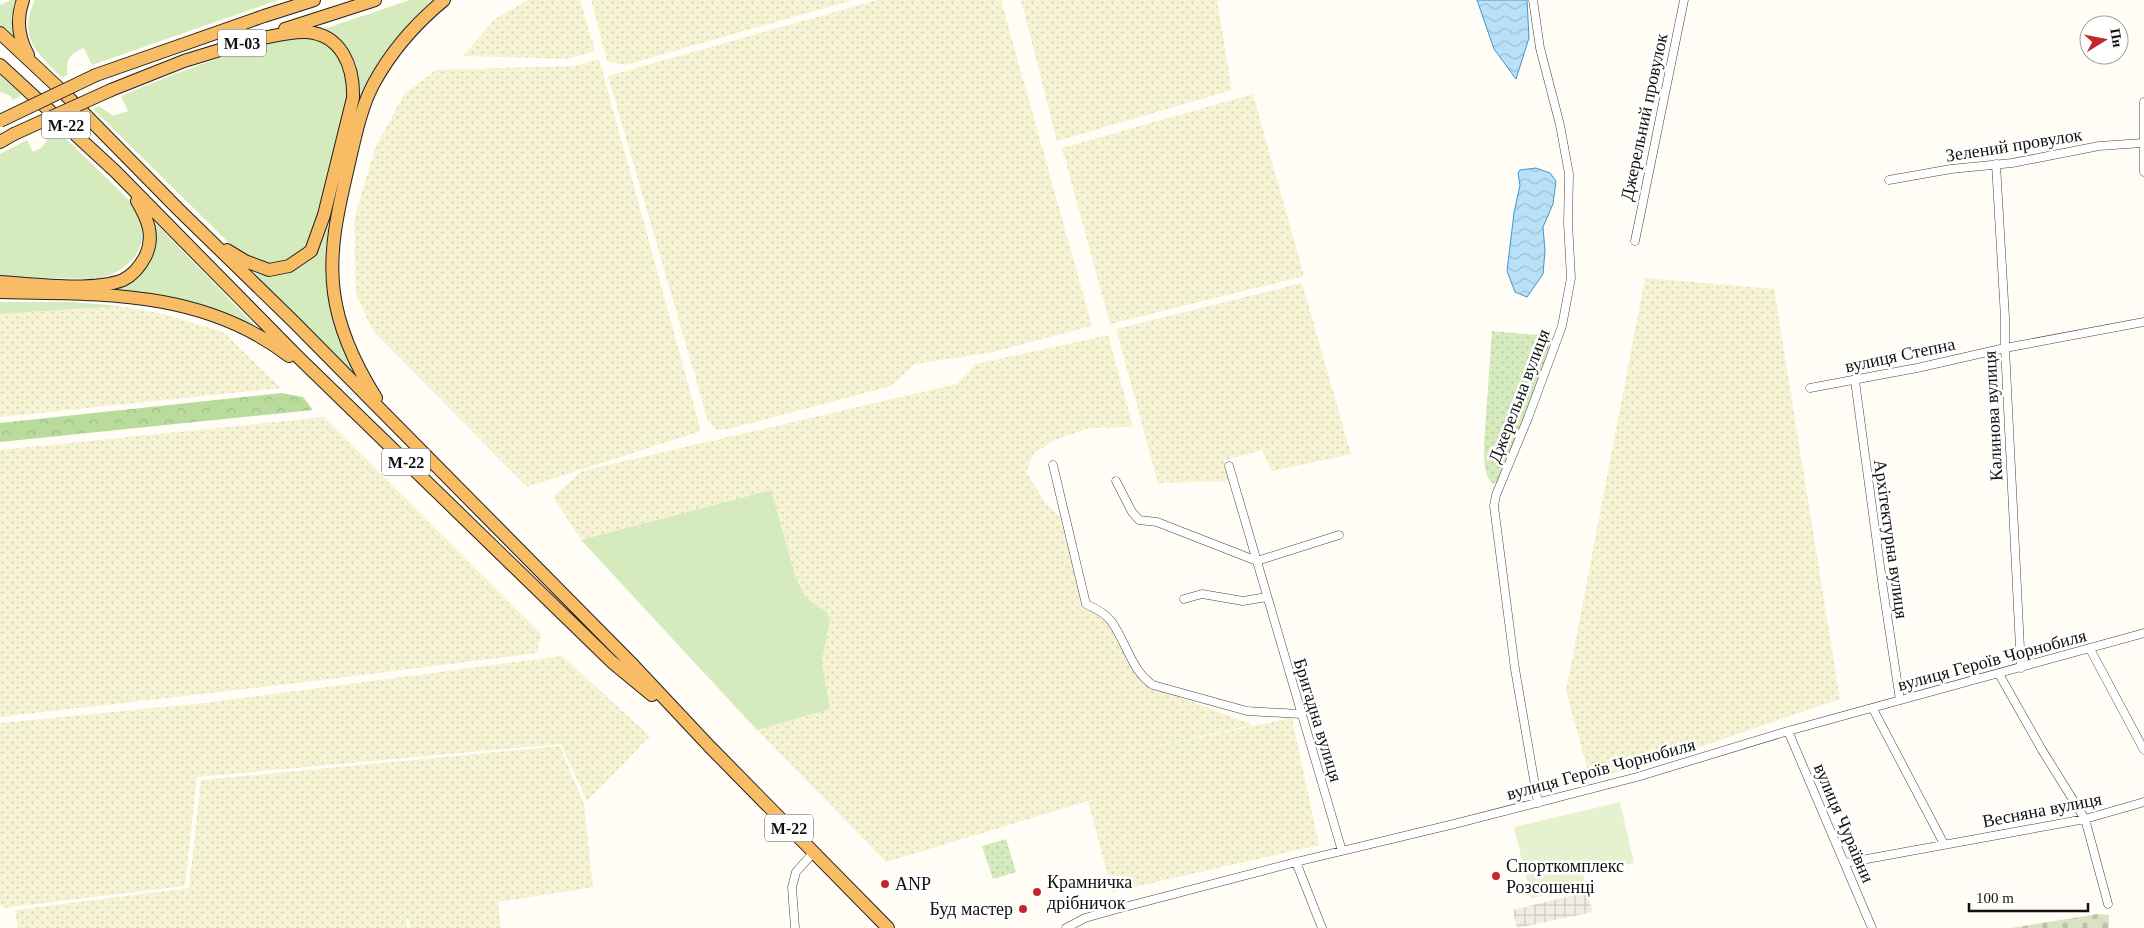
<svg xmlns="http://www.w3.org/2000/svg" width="2144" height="928" viewBox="0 0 2144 928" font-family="Georgia,serif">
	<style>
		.farmland { fill: url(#farmland-dots) }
		.grass { fill: #d5ebbd }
		.forest { fill: url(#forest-crowns) }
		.cemetery { fill: url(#cemetery-stones) }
		.park { fill: url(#park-dots) }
		.pitch { fill: #e6f2cf }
		.plaza { fill: url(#plaza-grid) }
		.water { fill: url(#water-waves); stroke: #3f96cf }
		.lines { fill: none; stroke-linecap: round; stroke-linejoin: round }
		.minor-casing { stroke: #444; stroke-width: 9 }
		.trunk-casing { stroke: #222; stroke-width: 14 }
		.minor { stroke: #fff; stroke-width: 8 }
		.trunk { stroke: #f7bc64; stroke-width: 12 }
		.trunk-bridge-casing { stroke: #222; stroke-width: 14; stroke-linecap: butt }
		.trunk-bridge { stroke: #f7bc64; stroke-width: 12 }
		.poi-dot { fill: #c4262e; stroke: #fff; stroke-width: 2 }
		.labels { text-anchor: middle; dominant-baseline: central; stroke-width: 5; stroke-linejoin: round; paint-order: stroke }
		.shield { fill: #fff; stroke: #585858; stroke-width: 1 }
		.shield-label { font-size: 16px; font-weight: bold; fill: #111 }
		.street-label { font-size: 18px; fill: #111; stroke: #fff }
		.poi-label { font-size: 18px; fill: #111; stroke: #fff; text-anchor: start }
	</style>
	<defs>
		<pattern id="farmland-dots" width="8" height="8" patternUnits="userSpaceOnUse" patternTransform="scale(1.25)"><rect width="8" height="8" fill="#f6f3d4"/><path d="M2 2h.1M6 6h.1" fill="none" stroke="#d2cfb5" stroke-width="1.8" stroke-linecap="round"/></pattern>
		<pattern id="forest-crowns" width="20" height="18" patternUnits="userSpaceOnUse" patternTransform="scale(1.25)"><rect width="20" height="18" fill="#b9dc9c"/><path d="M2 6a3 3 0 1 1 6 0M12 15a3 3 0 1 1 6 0" fill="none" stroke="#9ebc85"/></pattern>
		<pattern id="cemetery-stones" width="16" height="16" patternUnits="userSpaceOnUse" patternTransform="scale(1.25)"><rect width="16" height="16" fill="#d9e3c4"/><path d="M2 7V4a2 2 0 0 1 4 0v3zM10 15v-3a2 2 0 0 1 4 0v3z" fill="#b9c2a7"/></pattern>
		<pattern id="park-dots" width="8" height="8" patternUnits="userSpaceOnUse" patternTransform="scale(1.25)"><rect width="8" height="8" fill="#d5ebbd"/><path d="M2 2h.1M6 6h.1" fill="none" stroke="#b6c8a1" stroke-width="1.8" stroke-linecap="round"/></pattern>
		<pattern id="plaza-grid" width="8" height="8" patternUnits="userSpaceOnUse" patternTransform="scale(1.25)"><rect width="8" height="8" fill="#f1ede2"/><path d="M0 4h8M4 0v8" fill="none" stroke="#cecac1"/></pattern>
		<pattern id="water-waves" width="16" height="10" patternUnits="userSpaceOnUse" patternTransform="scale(1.25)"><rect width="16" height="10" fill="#b9e0f7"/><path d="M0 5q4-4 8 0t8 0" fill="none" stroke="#9ebfd3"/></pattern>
	</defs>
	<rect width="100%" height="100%" fill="#fffdf5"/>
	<path class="farmland" d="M 528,0 L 580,0 L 595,51 L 567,59 L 463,56 L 495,19 Z
		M 591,0 L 853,0 L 625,65 L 607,61 Z
		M 877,0 L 1001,0 L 1092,326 L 993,352 L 915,364 L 891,386 L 729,429 L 717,430 L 708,421 L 608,76 Z
		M 1021,0 L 1217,0 L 1232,90 L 1057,141 Z
		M 599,59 L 701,431 L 527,487 L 373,331 L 356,294 L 354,220 L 375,148 L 405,93 L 436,70 L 575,66 Z
		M 1253,94 L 1304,276 L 1110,324 L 1062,148 Z
		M 1645,278 L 1774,289 L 1840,699 L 1641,767 L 1590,778 L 1566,691 Z
		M 1302,283 L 1351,454 L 1272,471 L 1262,450 L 1223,461 L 1230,481 L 1158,483 L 1116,329 Z
		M 120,306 L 163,314 L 223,332 L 281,388 L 0,417 L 0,314 Z
		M 1108,335 L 1133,427 L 1089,428 L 1055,440 L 1034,453 L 1026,472 L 1046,504 L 1060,517 L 1083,607 L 1105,617 L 1114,628 L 1142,683 L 1253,725 L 1124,753 L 1292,718 L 1319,845 L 1112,892 L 1088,801 L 886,862 L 757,730 L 830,709 L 822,661 L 830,620 L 827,612 L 806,598 L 796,577 L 771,490 L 581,540 L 553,497 L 582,471 L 957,384 L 976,364 Z
		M 324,417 L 541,634 L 537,653 L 306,682 L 0,717 L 0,450 Z
		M 562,656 L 650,736 L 587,801 L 561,744 L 197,777 L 185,886 L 3,908 L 0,902 L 0,723 L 205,703 Z
		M 560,746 L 584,804 L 593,887 L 498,902 L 501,928 L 410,928 L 408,918 L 406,918 L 407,928 L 18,928 L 15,910 L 189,888 L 201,780 Z"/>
	<path class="grass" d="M 11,0 L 20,0 L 17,42 L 0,27 L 0,5 Z
		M 35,0 L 278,0 L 92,65 L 84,48 C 71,53 64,60 68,74 L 62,78 C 37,53 17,37 35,0 Z
		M 410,0 L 433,0 C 397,30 381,62 360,103 L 358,104 C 361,69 356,44 321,30 Z
		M 305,37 L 316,39 L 336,52 L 343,62 L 349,90 L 317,219 L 307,246 L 286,263 L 273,264 L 243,254 L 227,241 L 93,109 L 99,106 L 113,116 L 128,111 L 121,96 C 180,72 241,46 305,37 Z
		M 0,75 L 22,95 L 13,100 L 9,95 L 0,92 Z
		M 54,127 L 130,201 C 157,237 137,269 98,279 L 0,277 L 0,154 L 27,140 L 33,152 L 41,148 L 47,141 L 45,131 Z
		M 155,223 L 268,339 L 249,327 L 103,290 L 123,283 L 153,241 Z
		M 326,227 L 330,228 L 328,260 L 358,378 L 255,274 C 278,276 305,272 318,250 C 322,243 324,234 326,227 Z
		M 0,302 L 72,302 L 120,306 L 0,314 Z
		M 771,490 L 796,578 L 806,598 L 827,612 L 830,620 L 822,661 L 830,709 L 757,730 L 581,540 Z"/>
	<path class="forest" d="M 282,393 L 303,397 L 313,410 L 0,442 L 0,423 Z"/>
	<path class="cemetery" d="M 2098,914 L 2109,915 L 2109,928 L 2011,928 Z"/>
	<path class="park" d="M 1492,331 L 1551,336 L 1549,353 L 1503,471 L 1497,483 L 1493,484 C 1483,475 1484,456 1484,444 Z
		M 1006,839 L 1016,872 L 993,879 L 982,846 Z"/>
	<path class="pitch" d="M 1620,802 L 1634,863 L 1583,875 L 1586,886 L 1531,898 L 1514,827 Z"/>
	<path class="plaza" d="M 1587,892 L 1593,912 L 1517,928 L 1513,910 Z"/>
	<path class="water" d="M 1477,0 L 1527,0 L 1529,38 L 1516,79 L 1494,49 Z
		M 1536,168 L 1550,173 L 1556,181 L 1553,204 L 1543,227 L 1545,251 L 1543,274 L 1527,297 L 1515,292 L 1507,271 L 1514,213 L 1520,185 L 1518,173 L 1520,170 Z"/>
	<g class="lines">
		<g class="minor-casing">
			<path id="minor" d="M 1533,0 L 1540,48 L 1560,125 L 1569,174 L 1568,223 L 1571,278 L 1562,326 L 1528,418 L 1496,495 L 1494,506 L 1515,669 L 1538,803
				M 2144,102 L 2144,172
				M 1996,164 L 2005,318 L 2005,348 L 2021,668
				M 1889,180 L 1951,169 L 2012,163 L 2099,146 L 2143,143
				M 1635,241 L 1684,0
				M 1855,381 L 1883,588 L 1900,700
				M 1810,388 L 1917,368 L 2005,348 L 2144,322
				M 1053,465 L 1086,604 C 1095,608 1105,613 1111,621 C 1126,641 1132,672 1153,685 L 1247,711 L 1301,714
				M 1229,466 L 1342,851
				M 1116,481 L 1132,512 L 1139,520 L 1157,522 L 1257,561 L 1339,535
				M 1184,599 L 1202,594 L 1243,601 L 1267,597
				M 2090,649 L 2144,750
				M 1999,674 L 2042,750 L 2085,819 L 2108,904
				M 1873,709 L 1944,844
				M 1788,731 L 1872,928
				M 1296,862 L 1322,928
				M 1845,863 L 2085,819 L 2144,802
				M 795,928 L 792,887 L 796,872 L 813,853
				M 1066,928 L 1085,918 L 1117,909 L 1296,862 L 1454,824 L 1637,777 L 1788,731 L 2144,633"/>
		</g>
		<g class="trunk-casing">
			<path id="trunk" d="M 23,0 C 16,19 18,37 28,55
				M 285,29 L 375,0
				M 0,33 L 62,91 L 179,210 L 294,322 L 634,666 L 710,747 L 888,928
				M 0,65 L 116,172 L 295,354 L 612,662 L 652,695
				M 96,75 L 264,16 L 314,0
				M 111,90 L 184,61 L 259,38
				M 0,142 L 14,134
				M 227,250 L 245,261 L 269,270 L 289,266 L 311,251 L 324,215 L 353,98 C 354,67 342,35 307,32 C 290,31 270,37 253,40
				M 0,282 C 33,284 92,292 123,280 C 133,275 141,265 146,255 C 155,235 147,218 137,201
				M 0,292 C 103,294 203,290 289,356
				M 376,398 C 356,366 339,331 334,293 C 328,249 339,206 349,163 C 355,137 361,107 374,83 C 392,50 415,24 444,0"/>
		</g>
		<use href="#minor" class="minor"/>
		<use href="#trunk" class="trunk"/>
		<g class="trunk-bridge-casing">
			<path id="trunk-bridge" d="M 0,121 L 96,75
				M 14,134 L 111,90"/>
		</g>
		<use href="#trunk-bridge" class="trunk-bridge"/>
	</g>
	<g class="poi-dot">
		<circle cx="1496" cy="876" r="5"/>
		<circle cx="885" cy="884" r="5"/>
		<circle cx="1037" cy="892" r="5"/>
		<circle cx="1023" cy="909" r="5"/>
	</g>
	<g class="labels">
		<g class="shield">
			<rect x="218" y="29.5" width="48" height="27" rx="4"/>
			<rect x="42" y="111.5" width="48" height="27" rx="4"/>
			<rect x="382" y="448.5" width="48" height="27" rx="4"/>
			<rect x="765" y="814.5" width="48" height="27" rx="4"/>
		</g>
		<g class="shield-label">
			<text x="242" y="43">М-03</text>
			<text x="66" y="125">М-22</text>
			<text x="406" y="462">М-22</text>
			<text x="789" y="828">М-22</text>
		</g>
		<g class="street-label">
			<text transform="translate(1644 117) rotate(-78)">Джерельний провулок</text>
			<text transform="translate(2014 145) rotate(-9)">Зелений провулок</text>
			<text transform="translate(1900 355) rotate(-12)">вулиця Степна</text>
			<text transform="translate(1519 396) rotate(-69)">Джерельна вулиця</text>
			<text transform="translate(1993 416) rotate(-93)">Калинова вулиця</text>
			<text transform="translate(1891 539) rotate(82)">Архітектурна вулиця</text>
			<text transform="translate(1992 660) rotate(-15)">вулиця Героїв Чорнобиля</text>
			<text transform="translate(1318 720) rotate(73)">Бригадна вулиця</text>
			<text transform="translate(1601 769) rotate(-15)">вулиця Героїв Чорнобиля</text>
			<text transform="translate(2042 810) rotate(-11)">Весняна вулиця</text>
			<text transform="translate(1844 823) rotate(67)">вулиця Чураївни</text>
		</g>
		<g class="poi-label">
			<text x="1506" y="866">Спорткомплекс<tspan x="1506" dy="21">Розсошенці</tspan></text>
			<text x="1047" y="882">Крамничка<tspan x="1047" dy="21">дрібничок</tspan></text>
			<text x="895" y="884">ANP</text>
			<text x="1013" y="909" text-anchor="end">Буд мастер</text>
		</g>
	</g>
	<g transform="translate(2104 40) rotate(80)"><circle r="24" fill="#ffffff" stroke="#a0a0a0"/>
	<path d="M0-4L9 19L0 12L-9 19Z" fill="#c4262e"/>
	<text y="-8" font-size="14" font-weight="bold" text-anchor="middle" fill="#111111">Пн</text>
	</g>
	<path d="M1969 903v8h119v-8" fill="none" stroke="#111111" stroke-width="2.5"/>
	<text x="1976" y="903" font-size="15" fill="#111111" stroke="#ffffff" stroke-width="4" paint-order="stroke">100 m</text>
</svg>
